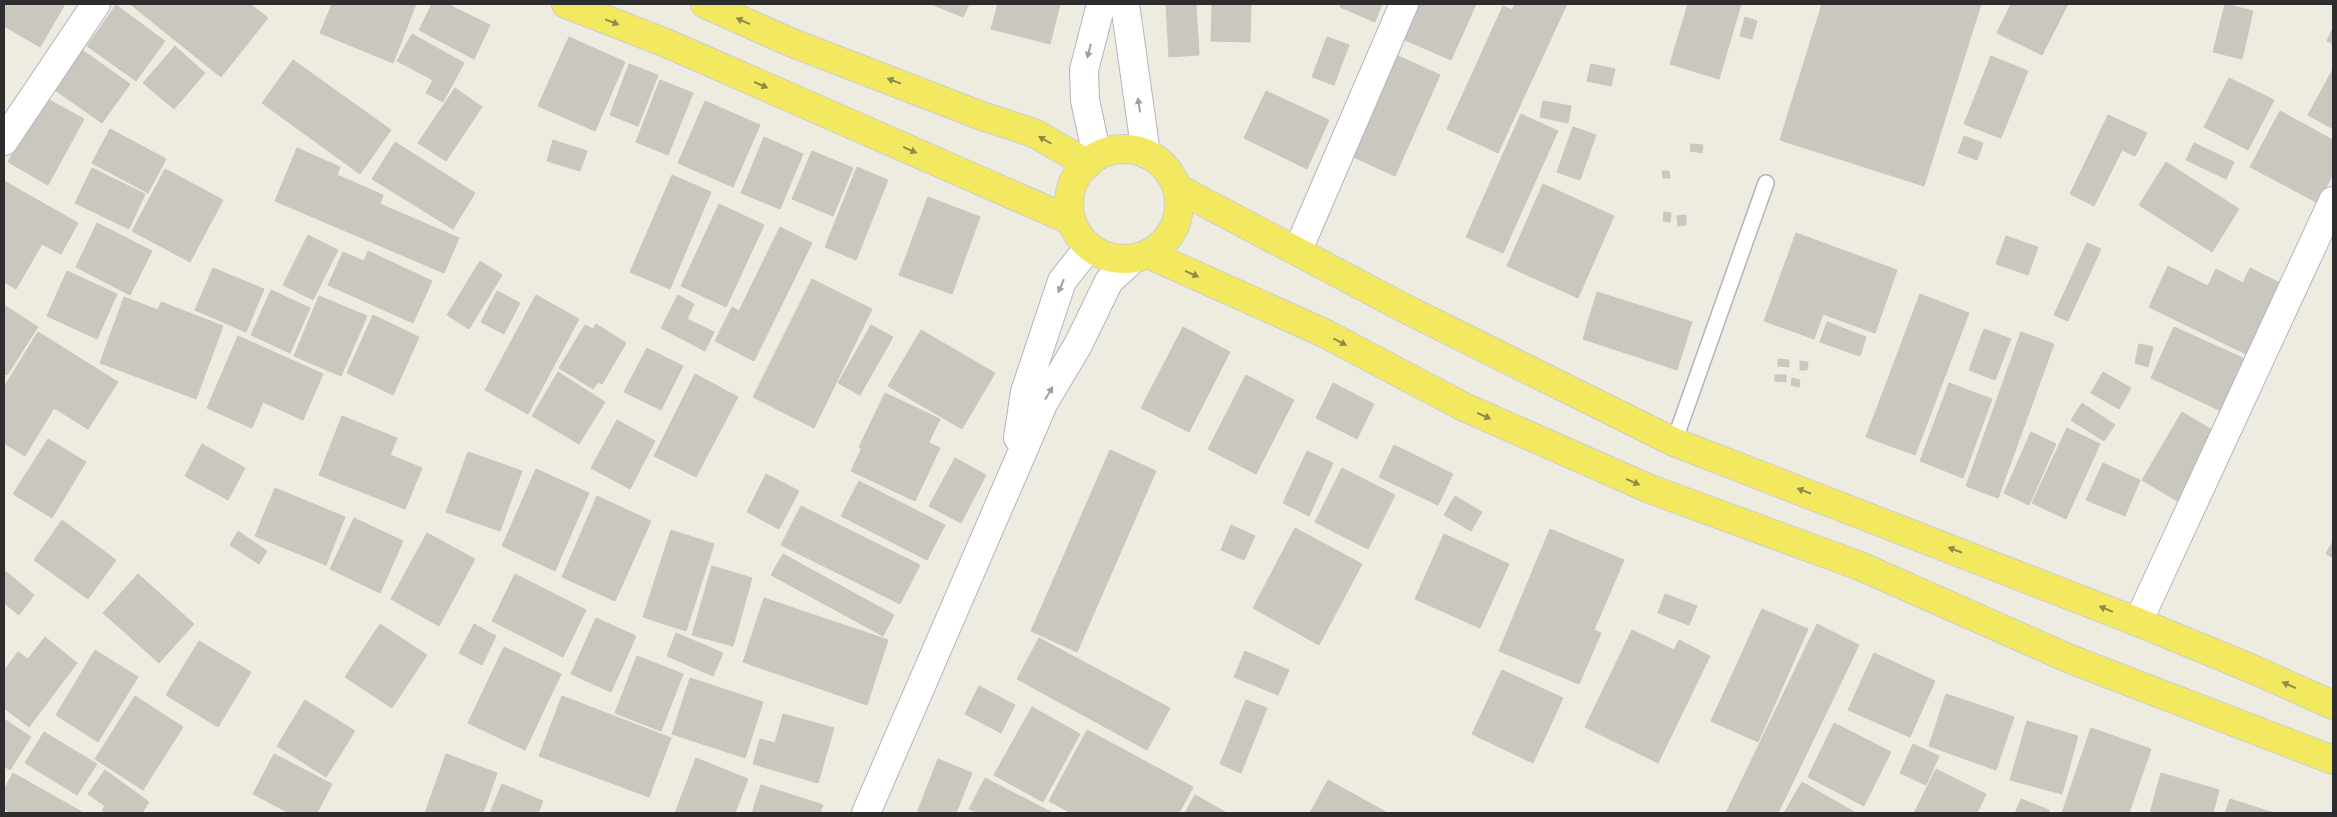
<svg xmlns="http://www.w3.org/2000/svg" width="2337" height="817" viewBox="0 0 2337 817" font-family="'Source Sans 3',sans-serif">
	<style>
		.building { fill: #cac7bf; stroke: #cac7b9 }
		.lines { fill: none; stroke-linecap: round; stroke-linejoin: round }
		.service-casing { stroke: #b3b3c0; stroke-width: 18 }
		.minor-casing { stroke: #b3b3c0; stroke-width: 30 }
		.tertiary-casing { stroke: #b3b3c0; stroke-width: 30 }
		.primary-casing { stroke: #cdcdcd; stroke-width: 30 }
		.service { stroke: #fff; stroke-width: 15 }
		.minor { stroke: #fff; stroke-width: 28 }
		.tertiary { stroke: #fff; stroke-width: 28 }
		.primary { stroke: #f3e961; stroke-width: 28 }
		.oneway { fill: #908b47 }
		.oneway2 { fill: #a0a0a0 }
	</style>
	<rect width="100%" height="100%" fill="#eeebe0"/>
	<path class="building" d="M 4,4 L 65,4 L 40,47 L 4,26 Z
		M 130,4 L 250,4 L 268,18 L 221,77 Z
		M 332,4 L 416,4 L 393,63 L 320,33 Z
		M 432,4 L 447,4 L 490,25 L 474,59 L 419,30 Z
		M 931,4 L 969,4 L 963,17 Z
		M 998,4 L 1060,4 L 1050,44 L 991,29 Z
		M 1166,4 L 1196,4 L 1199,55 L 1169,57 Z
		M 1212,4 L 1251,4 L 1250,42 L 1211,41 Z
		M 1341,4 L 1382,4 L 1375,22 L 1340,7 Z
		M 1420,4 L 1476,4 L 1451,60 L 1405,40 Z
		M 1515,4 L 1567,4 L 1498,153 L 1447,129 L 1503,6 L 1512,10 Z
		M 1688,4 L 1741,4 L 1719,79 L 1670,64 Z
		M 1822,4 L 1981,4 L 1924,186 L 1780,140 Z
		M 2011,4 L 2068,4 L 2042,55 L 1997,33 Z
		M 2225,4 L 2253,11 L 2242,59 L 2213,52 Z
		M 116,5 L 165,41 L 136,81 L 87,46 Z
		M 1745,17 L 1757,21 L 1752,39 L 1740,36 Z
		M 2333,28 L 2333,44 L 2327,41 Z
		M 412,34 L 464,63 L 443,102 L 426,93 L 433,80 L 397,61 Z
		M 569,37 L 625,62 L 595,131 L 538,106 Z
		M 1327,37 L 1349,45 L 1334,85 L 1312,77 Z
		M 175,46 L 205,73 L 174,109 L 143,83 Z
		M 82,50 L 130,84 L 102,123 L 55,90 Z
		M 1394,54 L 1440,75 L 1395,176 L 1349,155 Z
		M 1991,56 L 2028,71 L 2001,138 L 1964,124 Z
		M 293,60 L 391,130 L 360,174 L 262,103 Z
		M 629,64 L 658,75 L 638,126 L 610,115 Z
		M 1591,64 L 1615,69 L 1611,86 L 1587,81 Z
		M 2333,69 L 2333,129 L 2308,115 Z
		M 2229,78 L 2274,100 L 2248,150 L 2204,127 Z
		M 660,80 L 693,93 L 668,155 L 636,142 Z
		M 455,88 L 482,107 L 446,161 L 418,143 Z
		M 1266,91 L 1329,120 L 1307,169 L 1244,138 Z
		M 44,97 L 84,119 L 48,185 L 8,162 Z
		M 705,101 L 760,125 L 733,187 L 678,163 Z
		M 1543,101 L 1571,106 L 1568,123 L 1540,117 Z
		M 2280,111 L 2333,140 L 2333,174 L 2318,203 L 2250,167 Z
		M 1521,114 L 1558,131 L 1503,253 L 1466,237 Z
		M 2108,115 L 2147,133 L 2135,156 L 2122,150 L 2094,206 L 2070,194 Z
		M 1573,127 L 1596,135 L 1580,180 L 1557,172 Z
		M 110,129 L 166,159 L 148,193 L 92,163 Z
		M 1964,136 L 1983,143 L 1977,160 L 1958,153 Z
		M 764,137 L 803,154 L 780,209 L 741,193 Z
		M 553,140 L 587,151 L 580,171 L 547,161 Z
		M 395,142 L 475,193 L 453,229 L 372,179 Z
		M 2194,143 L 2234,162 L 2226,179 L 2186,160 Z
		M 1691,144 L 1703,145 L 1702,153 L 1690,151 Z
		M 297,148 L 340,167 L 337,175 L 383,195 L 380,204 L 459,238 L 444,273 L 275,201 Z
		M 812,151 L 853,168 L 833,216 L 792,199 Z
		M 2166,162 L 2239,209 L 2212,252 L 2139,205 Z
		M 857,167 L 888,180 L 856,260 L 825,247 Z
		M 92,168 L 145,194 L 129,229 L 75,203 Z
		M 165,169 L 223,200 L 190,262 L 132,231 Z
		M 1662,171 L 1669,171 L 1670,178 L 1663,178 Z
		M 672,175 L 711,192 L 670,289 L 630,272 Z
		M 4,181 L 78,223 L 61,254 L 42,244 L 16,289 L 4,282 Z
		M 1543,184 L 1614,216 L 1578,298 L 1507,266 Z
		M 928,197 L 980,217 L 952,294 L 899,275 Z
		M 719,204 L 764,225 L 726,307 L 681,286 Z
		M 1664,212 L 1671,213 L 1670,222 L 1663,221 Z
		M 1686,215 L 1686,225 L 1678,226 L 1677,216 Z
		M 97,223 L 152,251 L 130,295 L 76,267 Z
		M 780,227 L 812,243 L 754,361 L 715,341 L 732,307 L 739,311 Z
		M 1796,233 L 1897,270 L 1875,333 L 1823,314 L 1814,339 L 1764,321 Z
		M 308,235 L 338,250 L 313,300 L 283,285 Z
		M 2006,236 L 2038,247 L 2028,275 L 1996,264 Z
		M 2087,243 L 2101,249 L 2068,321 L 2054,315 Z
		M 368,251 L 432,281 L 413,323 L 328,285 L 343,252 L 364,261 Z
		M 480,261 L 502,275 L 469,329 L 447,315 Z
		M 2168,266 L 2208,286 L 2216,269 L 2243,283 L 2250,268 L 2280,283 L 2246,354 L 2149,307 Z
		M 213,268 L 264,289 L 246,332 L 195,310 Z
		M 67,271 L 117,294 L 97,339 L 47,316 Z
		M 812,279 L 872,309 L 814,428 L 753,397 Z
		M 271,290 L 310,308 L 290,353 L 251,335 Z
		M 497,291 L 520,303 L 504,334 L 481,322 Z
		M 1597,292 L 1692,322 L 1677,370 L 1583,339 Z
		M 1920,294 L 1969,313 L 1915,455 L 1866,437 Z
		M 536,295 L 579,319 L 528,414 L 485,390 Z
		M 678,295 L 694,304 L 687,319 L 714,332 L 705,351 L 661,328 Z
		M 319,296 L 367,316 L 341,376 L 294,356 Z
		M 124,297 L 158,310 L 161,302 L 223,326 L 196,399 L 100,363 Z
		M 4,305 L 38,327 L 7,375 L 4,373 Z
		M 373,315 L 419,337 L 393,395 L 347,373 Z
		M 1827,322 L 1866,337 L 1860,356 L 1820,342 Z
		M 596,324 L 626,343 L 602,384 L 598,382 L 593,389 L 559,368 L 585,325 L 593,329 Z
		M 871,325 L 893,337 L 860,395 L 838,383 Z
		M 1183,327 L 1230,352 L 1189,432 L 1141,408 Z
		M 2174,327 L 2245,359 L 2221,411 L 2151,378 Z
		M 1984,329 L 2011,339 L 1995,380 L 1969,370 Z
		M 921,330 L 995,373 L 962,429 L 888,386 Z
		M 38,332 L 118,382 L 88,429 L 54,408 L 25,456 L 4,443 L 4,387 Z
		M 2021,332 L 2054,344 L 1998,498 L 1966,486 Z
		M 238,336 L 323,374 L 303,420 L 263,402 L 252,428 L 207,408 Z
		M 2139,344 L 2153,347 L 2148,367 L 2135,363 Z
		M 647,348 L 683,366 L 661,410 L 624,392 Z
		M 1778,359 L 1789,360 L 1789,367 L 1778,366 Z
		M 1800,361 L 1808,362 L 1807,370 L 1800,370 Z
		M 558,372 L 605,402 L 579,444 L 532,416 Z
		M 2103,372 L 2131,388 L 2119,409 L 2091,393 Z
		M 695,374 L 738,397 L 696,477 L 654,456 Z
		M 1246,375 L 1294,400 L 1256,474 L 1208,449 Z
		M 1775,375 L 1786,375 L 1786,382 L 1775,381 Z
		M 1792,378 L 1800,380 L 1799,387 L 1791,385 Z
		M 1333,383 L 1374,404 L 1357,439 L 1316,418 Z
		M 1949,383 L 1992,399 L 1963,478 L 1920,461 Z
		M 885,393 L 940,419 L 914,473 L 859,447 Z
		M 2082,403 L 2115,425 L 2104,441 L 2071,420 Z
		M 2182,412 L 2217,433 L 2177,501 L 2142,480 Z
		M 342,416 L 397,438 L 390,455 L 422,468 L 405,509 L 319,475 Z
		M 876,418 L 940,448 L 915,501 L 851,471 Z
		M 617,420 L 655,441 L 630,489 L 591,468 Z
		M 2067,428 L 2100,444 L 2066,519 L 2032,503 Z
		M 2031,432 L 2056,444 L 2029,505 L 2004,493 Z
		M 48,439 L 86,462 L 52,518 L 13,494 Z
		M 202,444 L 245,468 L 228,500 L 185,476 Z
		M 1394,445 L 1453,474 L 1438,505 L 1379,477 Z
		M 1110,450 L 1156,471 L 1077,652 L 1031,631 Z
		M 1307,451 L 1333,463 L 1309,516 L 1283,503 Z
		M 468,452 L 522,471 L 500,531 L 446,512 Z
		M 955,458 L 986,475 L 961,523 L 929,506 Z
		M 2103,463 L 2140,480 L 2125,516 L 2086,500 Z
		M 1342,468 L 1395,495 L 1368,549 L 1315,522 Z
		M 536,469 L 589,493 L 555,571 L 502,546 Z
		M 766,474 L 799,491 L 779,529 L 747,512 Z
		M 859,481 L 945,525 L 927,560 L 841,516 Z
		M 275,488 L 345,517 L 326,565 L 255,536 Z
		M 597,496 L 651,521 L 615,601 L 562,577 Z
		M 1455,496 L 1482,512 L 1471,531 L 1444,515 Z
		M 801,506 L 920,565 L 900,604 L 781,545 Z
		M 354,518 L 403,541 L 380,593 L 330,569 Z
		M 62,520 L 116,560 L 88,599 L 34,560 Z
		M 1231,525 L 1255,536 L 1244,560 L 1221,550 Z
		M 1295,528 L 1362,564 L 1319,645 L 1253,608 Z
		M 1550,529 L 1624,560 L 1594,630 L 1601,633 L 1579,684 L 1499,651 Z
		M 671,530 L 714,544 L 686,631 L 643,617 Z
		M 238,531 L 267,551 L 259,564 L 230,545 Z
		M 427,533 L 475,559 L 439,626 L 391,599 Z
		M 1444,534 L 1509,564 L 1480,628 L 1415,599 Z
		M 2333,541 L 2333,558 L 2326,554 Z
		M 783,554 L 894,615 L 883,636 L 771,575 Z
		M 712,566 L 752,578 L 733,646 L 692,635 Z
		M 4,570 L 34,595 L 19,615 L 4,603 Z
		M 138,574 L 194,624 L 159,663 L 103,613 Z
		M 515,574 L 586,610 L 563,657 L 492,621 Z
		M 1665,594 L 1697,606 L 1689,625 L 1658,613 Z
		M 764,598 L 888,640 L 867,705 L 743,662 Z
		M 1762,609 L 1808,629 L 1758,742 L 1711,721 Z
		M 596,618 L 636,636 L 611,692 L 571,674 Z
		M 380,624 L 427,655 L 392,708 L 345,677 Z
		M 474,624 L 496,636 L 482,665 L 459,653 Z
		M 1817,624 L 1859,645 L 1778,813 L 1726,813 Z
		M 1632,630 L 1674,650 L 1679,640 L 1710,656 L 1658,763 L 1585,727 Z
		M 676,633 L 723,653 L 713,676 L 667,656 Z
		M 45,637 L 77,663 L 29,727 L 4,708 L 4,671 L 18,652 L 28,659 Z
		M 1039,638 L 1170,708 L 1147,750 L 1017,679 Z
		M 199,641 L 251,672 L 218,727 L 166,695 Z
		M 504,647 L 561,674 L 525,750 L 468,723 Z
		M 95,650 L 138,677 L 98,742 L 56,715 Z
		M 1245,651 L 1289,670 L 1278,695 L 1234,677 Z
		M 1874,653 L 1935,681 L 1910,737 L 1848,710 Z
		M 637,656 L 683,674 L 661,731 L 615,713 Z
		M 1502,670 L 1563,698 L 1533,763 L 1472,734 Z
		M 690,678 L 763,702 L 745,758 L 672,734 Z
		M 979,686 L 1015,705 L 1001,733 L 965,714 Z
		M 1946,694 L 2014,717 L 1996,770 L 1929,746 Z
		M 135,696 L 183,727 L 143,790 L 95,759 Z
		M 562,696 L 671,738 L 649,797 L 539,756 Z
		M 305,700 L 355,731 L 326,777 L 277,746 Z
		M 1246,700 L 1267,708 L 1241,773 L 1220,764 Z
		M 1032,707 L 1080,734 L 1043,802 L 994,775 Z
		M 783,714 L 834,728 L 818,783 L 753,764 L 760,739 L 775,743 Z
		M 4,719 L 31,737 L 10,770 L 4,766 Z
		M 2027,721 L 2078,736 L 2062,794 L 2010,780 Z
		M 1834,723 L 1891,752 L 1864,806 L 1808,777 Z
		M 2091,728 L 2151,749 L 2129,813 L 2062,813 Z
		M 1087,730 L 1193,787 L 1179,813 L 1071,813 L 1049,801 Z
		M 44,732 L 97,764 L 77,795 L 25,763 Z
		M 1913,744 L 1939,756 L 1926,785 L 1900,773 Z
		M 274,754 L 332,784 L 317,813 L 289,813 L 253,794 Z
		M 446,754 L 497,773 L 483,813 L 425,813 Z
		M 696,758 L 748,779 L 735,813 L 675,813 Z
		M 938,759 L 972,773 L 956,813 L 917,813 Z
		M 1936,769 L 1986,794 L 1977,813 L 1914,813 Z
		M 105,770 L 149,802 L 142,813 L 106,813 L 102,810 L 105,806 L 88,794 Z
		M 13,773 L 84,813 L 12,813 L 4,809 L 4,790 Z
		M 2161,773 L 2219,790 L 2213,813 L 2150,813 Z
		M 985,778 L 1053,813 L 978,813 L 969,809 Z
		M 1328,780 L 1386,812 L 1386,813 L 1310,813 Z
		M 1802,782 L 1856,813 L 1784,813 Z
		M 502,784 L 543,801 L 538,813 L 490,813 Z
		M 761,785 L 823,805 L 820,813 L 752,813 Z
		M 1195,795 L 1227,813 L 1185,813 Z
		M 2021,799 L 2049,810 L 2048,813 L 2015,813 Z
		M 2230,799 L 2274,813 L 2225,813 Z"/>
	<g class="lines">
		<g class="service-casing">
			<path id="service" d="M 1674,442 L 1766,183"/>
		</g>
		<g class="minor-casing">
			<path id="minor" d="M 4,141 L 96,4
				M 1298,250 L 1404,4
				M 2138,622 L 2333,201"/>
		</g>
		<g class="tertiary-casing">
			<path id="tertiary" d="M 1125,4 L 1146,154
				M 1097,156 L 1085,100 L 1084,70 L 1101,4
				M 1018,438 L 1025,392 L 1062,281 L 1089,247
				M 866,813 L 1044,402 L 1078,345 L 1109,281 L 1133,259"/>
		</g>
		<g class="primary-casing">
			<path id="primary" d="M 566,4 L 666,43 L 1072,221
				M 705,4 L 790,42 L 982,116 L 1034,133 L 1088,164
				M1069 204a55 55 0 1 1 110 0a55 55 0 1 1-110 0Z
				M 1177,188 L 1406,309 L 1674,442 L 2138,622 L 2250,668 L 2333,705
				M 1148,254 L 1324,333 L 1464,407 L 1650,489 L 1860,566 L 2070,659 L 2333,760"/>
		</g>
		<use href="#service" class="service"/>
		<use href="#minor" class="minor"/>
		<use href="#tertiary" class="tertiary"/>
		<use href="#primary" class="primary"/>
	</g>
	<defs><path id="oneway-solid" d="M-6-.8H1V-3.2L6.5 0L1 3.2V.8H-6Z" transform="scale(1.25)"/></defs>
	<g class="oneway">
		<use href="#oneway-solid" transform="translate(743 21) rotate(-156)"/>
		<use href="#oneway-solid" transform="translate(612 22) rotate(21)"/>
		<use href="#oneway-solid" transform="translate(894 81) rotate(-159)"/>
		<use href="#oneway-solid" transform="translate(761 85) rotate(24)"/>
		<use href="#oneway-solid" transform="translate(1045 140) rotate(-150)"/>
		<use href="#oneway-solid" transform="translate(910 150) rotate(24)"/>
		<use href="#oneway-solid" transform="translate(1192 274) rotate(24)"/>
		<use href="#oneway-solid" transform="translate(1340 342) rotate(28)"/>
		<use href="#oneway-solid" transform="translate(1484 416) rotate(24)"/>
		<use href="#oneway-solid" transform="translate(1633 482) rotate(24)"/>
		<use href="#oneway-solid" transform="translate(1804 491) rotate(-159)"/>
		<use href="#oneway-solid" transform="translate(1955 550) rotate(-159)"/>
		<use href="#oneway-solid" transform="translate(2106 609) rotate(-158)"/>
		<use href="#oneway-solid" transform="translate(2289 685) rotate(-156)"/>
	</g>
	<g class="oneway2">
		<use href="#oneway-solid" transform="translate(1089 51) rotate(104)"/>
		<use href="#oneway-solid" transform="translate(1139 105) rotate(-99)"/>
		<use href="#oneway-solid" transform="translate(1061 286) rotate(113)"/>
		<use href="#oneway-solid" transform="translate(1049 393) rotate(-59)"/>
	</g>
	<rect width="2337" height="817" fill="none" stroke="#2d2d2d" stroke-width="10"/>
</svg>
